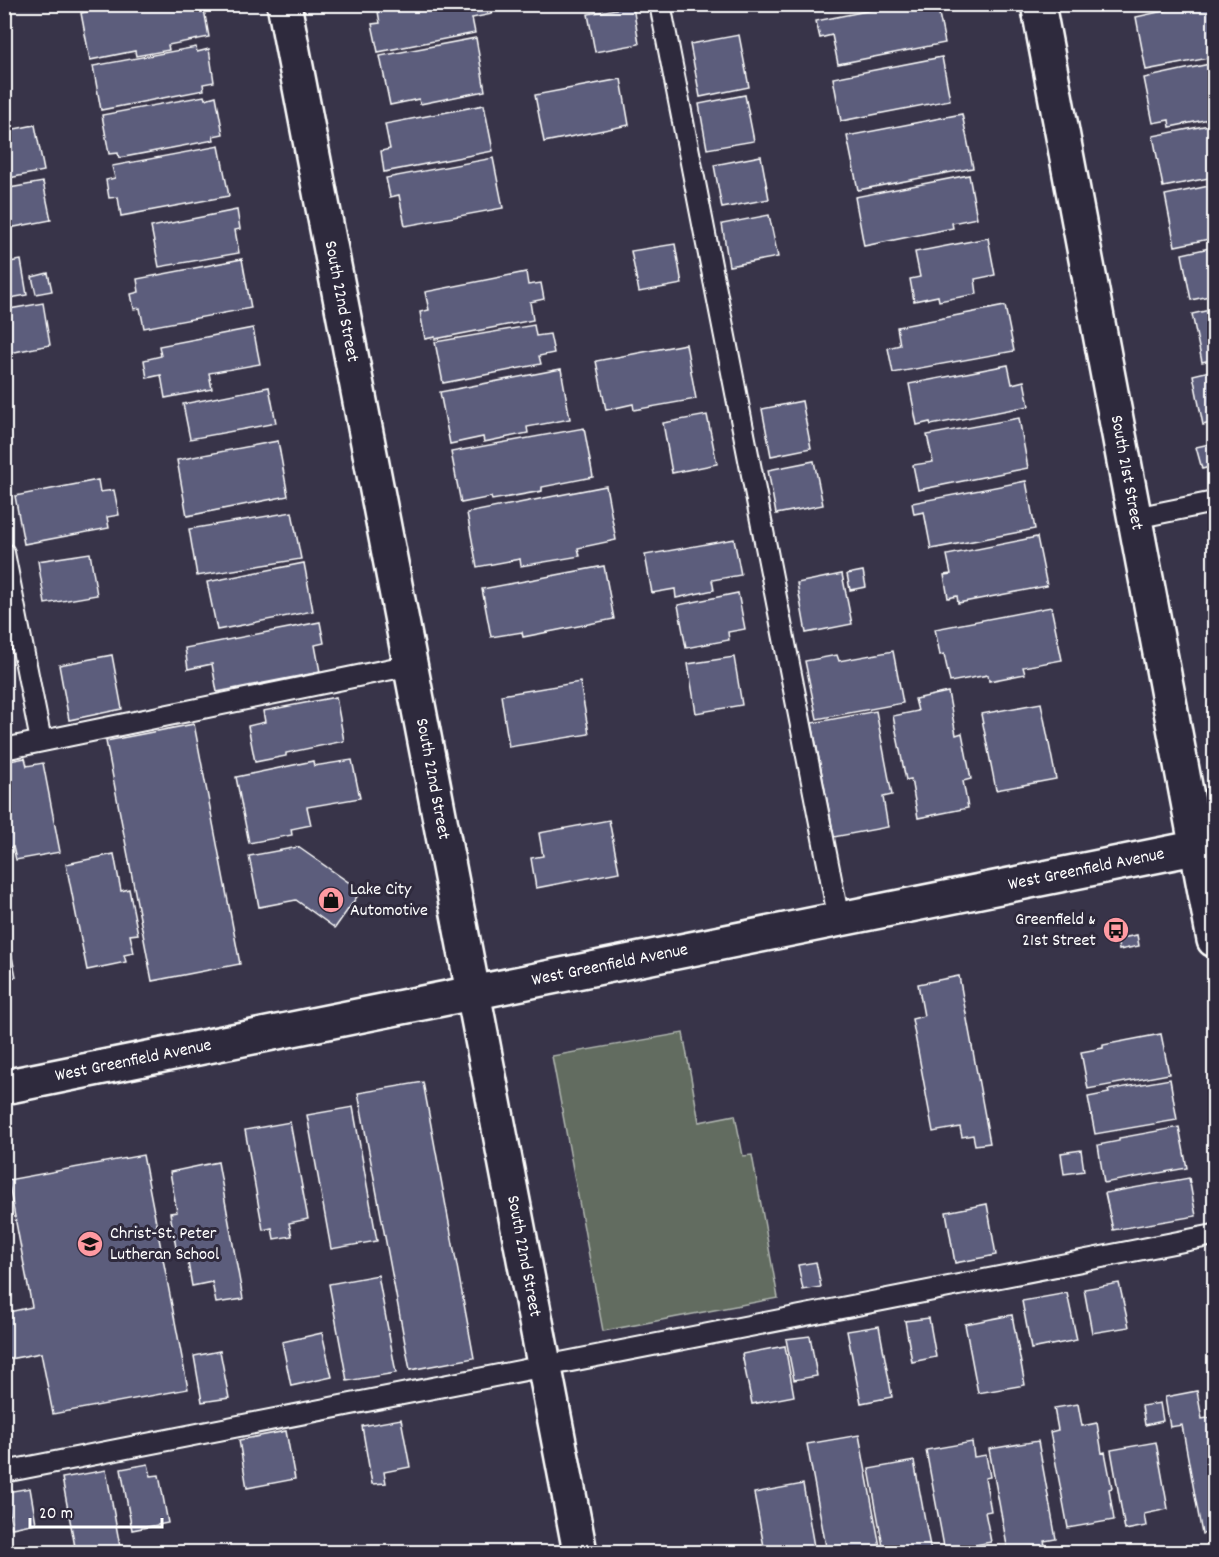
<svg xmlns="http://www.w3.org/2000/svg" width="1219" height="1557" viewBox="0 0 1219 1557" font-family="Dekko,sans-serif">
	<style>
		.grass { fill: #626c60; stroke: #b0b6b0; stroke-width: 1.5 }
		.building { fill: #5c5d7b; stroke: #fff; stroke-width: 1.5 }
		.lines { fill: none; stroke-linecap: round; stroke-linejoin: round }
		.service-casing { stroke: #fff; stroke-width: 24 }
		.minor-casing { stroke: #fff; stroke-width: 38 }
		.secondary-casing { stroke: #fff; stroke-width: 38 }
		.service { stroke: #2f2a3d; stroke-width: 20 }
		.minor { stroke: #2f2a3d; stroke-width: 33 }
		.secondary { stroke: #2f2a3d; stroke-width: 33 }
		.labels { text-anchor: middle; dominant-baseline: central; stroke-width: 6; stroke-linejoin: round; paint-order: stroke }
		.street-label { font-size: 18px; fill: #fff; stroke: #2f2a3d }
		.poi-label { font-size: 18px; fill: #fff; stroke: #2f2a3d; text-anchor: start }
	</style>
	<rect width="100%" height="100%" fill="#383449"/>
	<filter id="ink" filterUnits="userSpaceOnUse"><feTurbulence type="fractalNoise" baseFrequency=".0167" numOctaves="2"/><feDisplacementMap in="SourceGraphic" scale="12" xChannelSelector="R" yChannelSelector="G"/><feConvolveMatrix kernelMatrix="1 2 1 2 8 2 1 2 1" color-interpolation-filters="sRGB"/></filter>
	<g filter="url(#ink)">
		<path class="grass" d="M 683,1033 L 699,1122 L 735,1115 L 743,1156 L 752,1155 L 778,1298 L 603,1331 L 552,1056 Z"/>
		<path class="building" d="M 127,4 L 203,4 L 209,37 L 168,45 L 169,50 L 136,56 L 135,51 L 90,60 L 81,13 Z
			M 386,4 L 490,4 L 492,14 L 472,18 L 475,33 L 378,52 L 372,24 L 380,23 L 377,6 Z
			M 902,4 L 937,4 L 945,43 L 838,64 L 832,35 L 820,38 L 816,21 Z
			M 1195,4 L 1214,4 L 1214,57 L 1146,70 L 1136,17 Z
			M 633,6 L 639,44 L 595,52 L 588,14 Z
			M 739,35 L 749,87 L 700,97 L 690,44 Z
			M 476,38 L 485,91 L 420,104 L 419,99 L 390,105 L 380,56 Z
			M 196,47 L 197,52 L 209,49 L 214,82 L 203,84 L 204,90 L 101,110 L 93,66 Z
			M 942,57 L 950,100 L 841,121 L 833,78 Z
			M 1214,63 L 1214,118 L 1170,127 L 1169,120 L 1153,123 L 1144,78 Z
			M 621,79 L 629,125 L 544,142 L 535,95 Z
			M 745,95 L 754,141 L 707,149 L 699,104 Z
			M 204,96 L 205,99 L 216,96 L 223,134 L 213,136 L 214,140 L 119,158 L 118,153 L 109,154 L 102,115 Z
			M 484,105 L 493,151 L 384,172 L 381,151 L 390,149 L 385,124 Z
			M 962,114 L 973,168 L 858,190 L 847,136 Z
			M 1214,124 L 1214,177 L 1163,187 L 1153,136 Z
			M 35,125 L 44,171 L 4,179 L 4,131 Z
			M 219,146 L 229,196 L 121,216 L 118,197 L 109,198 L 106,180 L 115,178 L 112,166 Z
			M 761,156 L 769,199 L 722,208 L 714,165 Z
			M 493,158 L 503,208 L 405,226 L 399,195 L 390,197 L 386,178 Z
			M 969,175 L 977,218 L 952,223 L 953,228 L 864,246 L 855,197 Z
			M 43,182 L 51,220 L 4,229 L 4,189 Z
			M 1214,185 L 1214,238 L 1175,246 L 1165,195 Z
			M 237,210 L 240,229 L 235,230 L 239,253 L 159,267 L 151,227 Z
			M 769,215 L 778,257 L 729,266 L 722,224 Z
			M 988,238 L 995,275 L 975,279 L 977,294 L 939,301 L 938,296 L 914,301 L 910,279 L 920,277 L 915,252 Z
			M 675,244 L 682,284 L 639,292 L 631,251 Z
			M 1214,247 L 1214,295 L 1191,300 L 1182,254 Z
			M 242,259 L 251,308 L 144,328 L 140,308 L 134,309 L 131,294 L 139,292 L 137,279 Z
			M 21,260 L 27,295 L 4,299 L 4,263 Z
			M 526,272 L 528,285 L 541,283 L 544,299 L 530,302 L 533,320 L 435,339 L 435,337 L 425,339 L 420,312 L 429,310 L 425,292 Z
			M 48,273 L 52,291 L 36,294 L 32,277 Z
			M 43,303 L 50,345 L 4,354 L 4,310 Z
			M 1005,306 L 1014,351 L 893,373 L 888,348 L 900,345 L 897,327 Z
			M 1214,309 L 1214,359 L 1202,362 L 1192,314 Z
			M 534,325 L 536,336 L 550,334 L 554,353 L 539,356 L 541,364 L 443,383 L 435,342 Z
			M 253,328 L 260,364 L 209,373 L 212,389 L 165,398 L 161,375 L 147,378 L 144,360 L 161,356 L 159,346 Z
			M 686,344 L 696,399 L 634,410 L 633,404 L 606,410 L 596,361 Z
			M 1008,365 L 1012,384 L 1024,381 L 1029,406 L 931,425 L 930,422 L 917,425 L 909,384 Z
			M 561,369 L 570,419 L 527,427 L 528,433 L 484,442 L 483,437 L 450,444 L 440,392 Z
			M 1214,370 L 1214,422 L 1203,425 L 1193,375 Z
			M 269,387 L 276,423 L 190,439 L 183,404 Z
			M 802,401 L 811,448 L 771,456 L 762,409 Z
			M 707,415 L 717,464 L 672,473 L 663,423 Z
			M 1019,418 L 1028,468 L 918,490 L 913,465 L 933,462 L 927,435 Z
			M 584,428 L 593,477 L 542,487 L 542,491 L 492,500 L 491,497 L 461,503 L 451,452 Z
			M 278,441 L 288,496 L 187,516 L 177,460 Z
			M 1214,443 L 1214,466 L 1202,469 L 1196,447 Z
			M 814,461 L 823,505 L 776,514 L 768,470 Z
			M 98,480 L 100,492 L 114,490 L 119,515 L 107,517 L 109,528 L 24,544 L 15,496 Z
			M 1026,481 L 1035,529 L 931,549 L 924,512 L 914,514 L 912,503 Z
			M 606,486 L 616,540 L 578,548 L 580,556 L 521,566 L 520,559 L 477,567 L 467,513 Z
			M 292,512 L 301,559 L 197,576 L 189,529 Z
			M 1037,537 L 1047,586 L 958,603 L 957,596 L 948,598 L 944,575 L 951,574 L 947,555 Z
			M 734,539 L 741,575 L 712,580 L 714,590 L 676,598 L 675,589 L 652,593 L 645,555 Z
			M 90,553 L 97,595 L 45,604 L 38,561 Z
			M 304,563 L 313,611 L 217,630 L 207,582 Z
			M 604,566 L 614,619 L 523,637 L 522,632 L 491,637 L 482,589 Z
			M 863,571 L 866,587 L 850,590 L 847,574 Z
			M 842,574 L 852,624 L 806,633 L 797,583 Z
			M 738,593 L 745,629 L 728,632 L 729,640 L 686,648 L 678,605 Z
			M 1051,607 L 1062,660 L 1023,667 L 1025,674 L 989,681 L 988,675 L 950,682 L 944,654 L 940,655 L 935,629 Z
			M 320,622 L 324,643 L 315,645 L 320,672 L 217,692 L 212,664 L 188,669 L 185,648 Z
			M 893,651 L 903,703 L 817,719 L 805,661 L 837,655 L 839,661 Z
			M 112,655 L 122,709 L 69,720 L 59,665 Z
			M 734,657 L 742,705 L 696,713 L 688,664 Z
			M 580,682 L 589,734 L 509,747 L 501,695 Z
			M 948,692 L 956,735 L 962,733 L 971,779 L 963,781 L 968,808 L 918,818 L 911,779 L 906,780 L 893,716 L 918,711 L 915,699 Z
			M 336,697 L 344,741 L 286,753 L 286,756 L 255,762 L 248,726 L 265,722 L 263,711 Z
			M 1041,703 L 1056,779 L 996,790 L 981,714 Z
			M 876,711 L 892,795 L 883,797 L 888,827 L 834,837 L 812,723 Z
			M 194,724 L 240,964 L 152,981 L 106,741 Z
			M 25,758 L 27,766 L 43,763 L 60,852 L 16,860 L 13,847 L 4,849 L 4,762 Z
			M 352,760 L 360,798 L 307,807 L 311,825 L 291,829 L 292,835 L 249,843 L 236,777 L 313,761 L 314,766 Z
			M 609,820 L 619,872 L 536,888 L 531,858 L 543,856 L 539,833 Z
			M 298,847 L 361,891 L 335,928 L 296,900 L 259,907 L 249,856 Z
			M 4,853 L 13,896 L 4,898 Z
			M 114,854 L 121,891 L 129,889 L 138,934 L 130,935 L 134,953 L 124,955 L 126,962 L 87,970 L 66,864 Z
			M 4,916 L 16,977 L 4,979 Z
			M 1137,935 L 1139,946 L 1119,950 L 1117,939 Z
			M 959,976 L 990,1143 L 975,1145 L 973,1135 L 962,1137 L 960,1127 L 933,1132 L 912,1019 L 924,1016 L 918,984 Z
			M 1161,1034 L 1169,1074 L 1088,1089 L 1081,1052 L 1103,1048 L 1103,1045 Z
			M 1170,1079 L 1177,1120 L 1095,1134 L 1088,1097 L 1109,1093 L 1108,1090 Z
			M 423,1082 L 474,1358 L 410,1370 L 358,1093 Z
			M 353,1107 L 377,1241 L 331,1249 L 307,1115 Z
			M 290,1122 L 308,1219 L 289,1223 L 292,1236 L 274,1239 L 272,1228 L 263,1230 L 245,1130 Z
			M 1179,1127 L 1187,1168 L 1104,1183 L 1098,1145 L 1119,1141 L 1119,1138 Z
			M 1081,1150 L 1084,1171 L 1064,1174 L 1061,1153 Z
			M 143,1155 L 188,1389 L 53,1414 L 41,1353 L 4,1360 L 4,1313 L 32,1307 L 8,1180 Z
			M 218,1162 L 243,1299 L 216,1303 L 212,1282 L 192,1286 L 187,1257 L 178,1259 L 170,1213 L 177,1212 L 170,1172 Z
			M 1189,1178 L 1196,1216 L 1113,1230 L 1105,1193 Z
			M 987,1204 L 996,1255 L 955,1263 L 946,1212 Z
			M 816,1262 L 821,1287 L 803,1290 L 798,1265 Z
			M 378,1275 L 396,1373 L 347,1381 L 329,1284 Z
			M 1119,1283 L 1129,1327 L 1092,1333 L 1084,1289 Z
			M 1067,1293 L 1077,1340 L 1031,1349 L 1022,1301 Z
			M 1012,1315 L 1025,1385 L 978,1393 L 965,1324 Z
			M 929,1318 L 936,1357 L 912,1362 L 905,1321 Z
			M 879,1326 L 892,1397 L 861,1403 L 847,1331 Z
			M 322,1333 L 332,1377 L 291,1386 L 282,1342 Z
			M 810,1336 L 817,1376 L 794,1380 L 786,1339 Z
			M 785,1346 L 794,1396 L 752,1404 L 742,1354 Z
			M 220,1351 L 229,1398 L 202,1402 L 194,1356 Z
			M 1197,1391 L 1202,1419 L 1214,1417 L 1214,1532 L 1202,1534 L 1182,1425 L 1170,1427 L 1165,1397 Z
			M 1160,1403 L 1163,1421 L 1145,1425 L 1142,1406 Z
			M 1078,1404 L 1082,1426 L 1097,1423 L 1102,1453 L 1105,1452 L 1112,1488 L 1109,1489 L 1114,1520 L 1068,1528 L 1050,1432 L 1058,1430 L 1054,1408 Z
			M 401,1419 L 410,1467 L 384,1472 L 386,1483 L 372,1484 L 362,1426 Z
			M 286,1431 L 295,1479 L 247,1488 L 239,1440 Z
			M 859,1435 L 881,1552 L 827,1552 L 807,1444 Z
			M 1038,1441 L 1056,1539 L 1044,1541 L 1045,1545 L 1008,1551 L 989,1449 Z
			M 972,1442 L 974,1457 L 986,1455 L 990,1477 L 985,1478 L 991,1511 L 985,1512 L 991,1542 L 970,1546 L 971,1552 L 945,1552 L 926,1450 Z
			M 1156,1442 L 1168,1509 L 1144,1514 L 1146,1526 L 1125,1530 L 1111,1450 Z
			M 914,1461 L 931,1552 L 884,1552 L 869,1469 Z
			M 148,1464 L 151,1476 L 159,1475 L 168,1523 L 132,1530 L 121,1469 Z
			M 106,1470 L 121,1552 L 76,1552 L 62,1478 Z
			M 803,1484 L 815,1552 L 765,1552 L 754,1493 Z
			M 30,1488 L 36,1523 L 12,1528 L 6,1492 Z"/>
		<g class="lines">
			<g class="service-casing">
				<path id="service" d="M 660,4 L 839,920
					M 1135,518 L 1214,502
					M 4,553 L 41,741
					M 4,749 L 411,665
					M 4,1472 L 1214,1235"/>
			</g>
			<g class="minor-casing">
				<g id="minor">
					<path id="s1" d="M 284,4 L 580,1552"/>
					<path id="s2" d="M 1038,4 L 1214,940"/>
				</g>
			</g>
			<g class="secondary-casing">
				<g id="secondary">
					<path id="s3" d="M 4,1087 L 1214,844"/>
				</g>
			</g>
			<use href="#service" class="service"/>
			<use href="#minor" class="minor"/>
			<use href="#secondary" class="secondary"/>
		</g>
	</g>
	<defs>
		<g id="shop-disc" transform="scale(1.35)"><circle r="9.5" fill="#ff9aa2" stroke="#2f2a3d"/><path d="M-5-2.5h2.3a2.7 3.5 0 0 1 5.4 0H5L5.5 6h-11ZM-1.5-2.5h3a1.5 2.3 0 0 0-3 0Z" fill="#111"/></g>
		<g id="bus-disc" transform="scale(1.35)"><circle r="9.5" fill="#ff9aa2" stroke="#2f2a3d"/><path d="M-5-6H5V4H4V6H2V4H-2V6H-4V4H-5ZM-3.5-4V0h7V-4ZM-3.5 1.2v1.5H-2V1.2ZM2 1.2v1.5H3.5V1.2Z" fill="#111"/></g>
		<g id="school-disc" transform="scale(1.35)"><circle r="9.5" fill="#ff9aa2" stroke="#2f2a3d"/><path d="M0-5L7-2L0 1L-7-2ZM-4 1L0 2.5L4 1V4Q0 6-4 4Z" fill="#111"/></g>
	</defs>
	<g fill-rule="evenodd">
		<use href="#shop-disc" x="331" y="900"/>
		<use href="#bus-disc" x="1116" y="930"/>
		<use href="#school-disc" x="90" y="1244"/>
	</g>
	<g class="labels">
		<g class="street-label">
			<text stroke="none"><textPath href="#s1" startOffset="303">South 22nd Street</textPath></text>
			<text stroke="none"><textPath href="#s2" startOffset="477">South 21st Street</textPath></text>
			<text stroke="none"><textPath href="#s1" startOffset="789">South 22nd Street</textPath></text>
			<text stroke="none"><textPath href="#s3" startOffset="1104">West Greenfield Avenue</textPath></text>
			<text stroke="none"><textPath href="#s3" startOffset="618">West Greenfield Avenue</textPath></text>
			<text stroke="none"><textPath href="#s3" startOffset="132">West Greenfield Avenue</textPath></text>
			<text stroke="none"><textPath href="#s1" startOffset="1275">South 22nd Street</textPath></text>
		</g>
		<g class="poi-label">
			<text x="350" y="890">Lake City<tspan x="350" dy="21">Automotive</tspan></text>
			<text x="1096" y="920" text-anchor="end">Greenfield &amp;<tspan x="1096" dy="21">21st Street</tspan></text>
			<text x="110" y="1234">Christ-St. Peter<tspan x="110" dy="21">Lutheran School</tspan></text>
		</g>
	</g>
	<rect width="1219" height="1557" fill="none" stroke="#2f2a3d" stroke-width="24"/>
	<rect x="12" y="12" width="1195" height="1533" fill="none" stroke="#fff" stroke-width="2" filter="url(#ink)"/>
	<path d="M30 1518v9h132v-9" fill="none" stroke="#ffffff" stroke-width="3"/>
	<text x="39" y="1518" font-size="18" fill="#ffffff" stroke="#2f2a3d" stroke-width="4.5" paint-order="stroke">20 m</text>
</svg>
